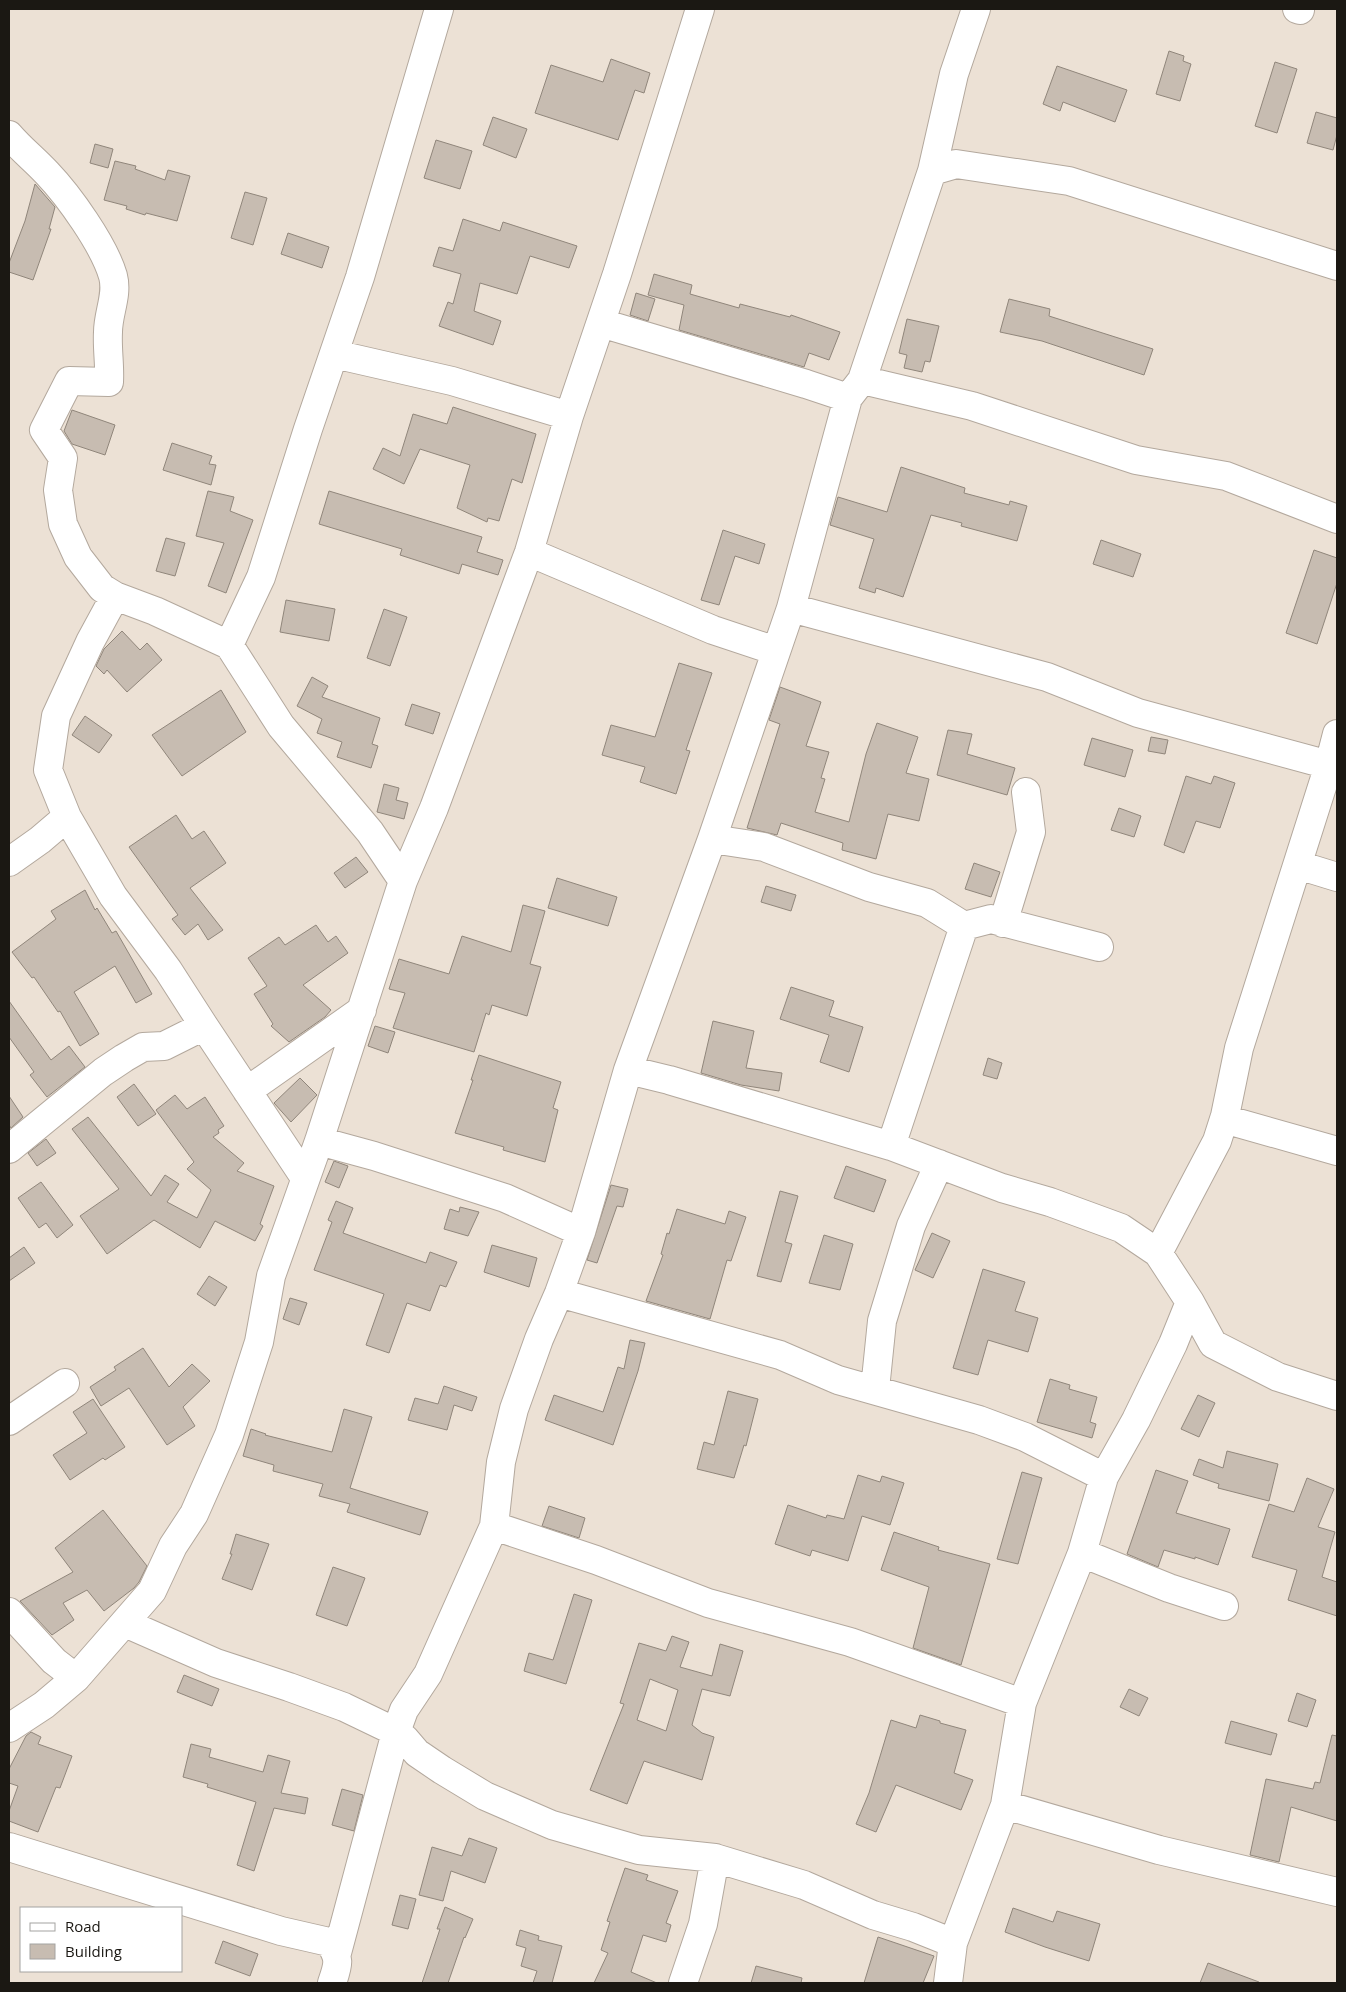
<svg xmlns="http://www.w3.org/2000/svg" width="1346" height="1992" viewBox="0 0 1346 1992" font-family="'Open Sans',sans-serif">
	<style>
		.building { fill: #c7bcb1; stroke: #90867b; fill-rule: evenodd }
		.lines { fill: none; stroke-linecap: round; stroke-linejoin: round }
		.minor-casing { stroke: #b3a89d; stroke-width: 30 }
		.minor { stroke: #fff; stroke-width: 28 }
	</style>
	<rect width="100%" height="100%" fill="#ece1d5"/>
	<path class="building" d="M 1169,51 L 1184,56 L 1183,61 L 1191,64 L 1180,101 L 1156,94 Z
		M 611,59 L 650,73 L 644,93 L 635,90 L 618,140 L 535,113 L 551,65 L 603,82 Z
		M 1275,62 L 1297,69 L 1277,133 L 1255,126 Z
		M 1057,66 L 1127,90 L 1115,122 L 1063,102 L 1060,111 L 1043,104 Z
		M 1316,112 L 1337,118 L 1337,135 L 1333,150 L 1307,143 Z
		M 493,117 L 527,129 L 516,158 L 483,145 Z
		M 436,140 L 472,151 L 460,189 L 424,178 Z
		M 95,144 L 113,149 L 108,168 L 90,163 Z
		M 115,161 L 136,166 L 135,169 L 165,180 L 168,170 L 190,176 L 177,221 L 146,213 L 145,215 L 126,209 L 127,206 L 104,200 Z
		M 35,184 L 55,207 L 49,229 L 51,229 L 33,280 L 9,272 L 9,263 L 25,221 Z
		M 245,192 L 267,198 L 253,245 L 231,238 Z
		M 463,219 L 500,231 L 503,222 L 577,246 L 569,268 L 530,256 L 517,294 L 480,283 L 474,311 L 501,321 L 493,345 L 439,326 L 448,302 L 453,304 L 461,274 L 433,266 L 439,247 L 453,251 Z
		M 288,233 L 329,247 L 322,268 L 281,254 Z
		M 654,274 L 692,285 L 690,294 L 739,308 L 740,304 L 790,317 L 791,315 L 840,332 L 829,360 L 809,353 L 804,367 L 679,330 L 684,305 L 648,295 Z
		M 636,293 L 655,299 L 648,321 L 630,315 Z
		M 1009,299 L 1050,309 L 1049,316 L 1153,349 L 1144,375 L 1042,341 L 1000,332 Z
		M 907,319 L 939,326 L 930,362 L 925,361 L 922,372 L 904,368 L 907,355 L 899,353 Z
		M 453,407 L 536,434 L 522,483 L 512,479 L 499,521 L 488,518 L 487,522 L 457,508 L 470,465 L 420,449 L 404,484 L 373,469 L 383,448 L 400,456 L 413,414 L 447,424 Z
		M 72,410 L 115,425 L 105,455 L 72,444 L 64,431 Z
		M 172,443 L 212,456 L 209,464 L 216,465 L 211,485 L 163,470 Z
		M 901,467 L 965,488 L 964,493 L 1009,505 L 1010,501 L 1027,506 L 1017,541 L 961,526 L 962,523 L 931,515 L 903,597 L 876,588 L 875,593 L 859,588 L 874,539 L 830,525 L 838,497 L 887,512 Z
		M 208,491 L 234,497 L 230,511 L 253,520 L 226,593 L 208,586 L 224,543 L 196,536 Z
		M 329,491 L 482,537 L 477,552 L 503,560 L 498,575 L 462,564 L 459,574 L 400,555 L 402,549 L 319,524 Z
		M 723,530 L 765,544 L 759,564 L 735,556 L 719,605 L 701,600 Z
		M 166,538 L 185,543 L 175,576 L 156,571 Z
		M 1101,540 L 1141,554 L 1133,577 L 1093,564 Z
		M 1314,550 L 1337,558 L 1337,583 L 1317,644 L 1286,633 Z
		M 286,600 L 335,609 L 329,641 L 280,632 Z
		M 384,609 L 407,617 L 390,666 L 367,658 Z
		M 122,631 L 140,650 L 147,643 L 162,660 L 127,692 L 107,670 L 104,674 L 96,666 L 104,649 Z
		M 679,663 L 712,673 L 686,750 L 690,751 L 676,794 L 640,782 L 645,767 L 602,755 L 611,725 L 655,737 Z
		M 312,677 L 328,686 L 322,697 L 380,718 L 372,744 L 378,746 L 371,768 L 337,757 L 342,742 L 317,733 L 322,719 L 297,706 Z
		M 780,687 L 821,702 L 806,746 L 829,752 L 821,778 L 825,779 L 815,812 L 849,822 L 866,754 L 877,723 L 918,737 L 906,773 L 929,779 L 919,821 L 888,814 L 876,859 L 842,850 L 843,843 L 781,823 L 777,835 L 747,828 L 780,724 L 769,720 Z
		M 221,690 L 246,732 L 182,776 L 152,735 Z
		M 412,704 L 440,713 L 433,734 L 405,725 Z
		M 85,716 L 112,735 L 99,753 L 72,735 Z
		M 948,730 L 972,734 L 967,754 L 1015,768 L 1007,795 L 937,775 Z
		M 1151,737 L 1168,740 L 1165,754 L 1148,751 Z
		M 1092,738 L 1133,750 L 1125,777 L 1084,765 Z
		M 1186,776 L 1211,784 L 1214,776 L 1235,783 L 1220,828 L 1196,821 L 1184,853 L 1164,845 Z
		M 384,784 L 399,788 L 396,800 L 408,803 L 404,819 L 377,812 Z
		M 1119,808 L 1141,816 L 1134,837 L 1111,830 Z
		M 176,815 L 192,839 L 204,831 L 226,863 L 190,888 L 223,930 L 208,940 L 198,924 L 185,935 L 172,919 L 178,915 L 129,847 Z
		M 356,857 L 368,872 L 345,888 L 334,873 Z
		M 974,863 L 1000,872 L 991,897 L 965,889 Z
		M 557,878 L 617,897 L 608,926 L 548,908 Z
		M 766,886 L 796,895 L 791,911 L 761,902 Z
		M 85,890 L 95,910 L 97,908 L 112,933 L 116,931 L 152,994 L 136,1003 L 115,966 L 74,992 L 99,1034 L 80,1046 L 60,1011 L 58,1012 L 34,977 L 32,978 L 12,952 L 56,919 L 51,911 Z
		M 523,905 L 545,911 L 530,964 L 541,967 L 527,1016 L 492,1005 L 489,1015 L 486,1013 L 474,1052 L 393,1028 L 405,993 L 389,989 L 399,959 L 449,974 L 462,936 L 511,952 Z
		M 316,925 L 328,942 L 336,936 L 348,953 L 303,985 L 331,1010 L 325,1017 L 289,1042 L 271,1026 L 273,1024 L 254,994 L 267,986 L 248,958 L 279,937 L 285,945 Z
		M 791,987 L 834,1001 L 829,1016 L 863,1027 L 849,1072 L 820,1062 L 829,1035 L 780,1019 Z
		M 9,1001 L 51,1060 L 69,1046 L 85,1067 L 47,1097 L 30,1075 L 34,1072 L 9,1037 Z
		M 713,1021 L 754,1031 L 746,1068 L 782,1073 L 779,1091 L 741,1085 L 701,1073 Z
		M 375,1026 L 395,1032 L 388,1053 L 368,1046 Z
		M 479,1055 L 561,1082 L 553,1108 L 558,1110 L 545,1162 L 503,1150 L 504,1147 L 455,1133 L 473,1080 L 471,1080 Z
		M 988,1058 L 1002,1063 L 997,1079 L 983,1075 Z
		M 300,1078 L 317,1095 L 291,1122 L 274,1103 Z
		M 134,1084 L 156,1114 L 138,1126 L 117,1097 Z
		M 175,1095 L 187,1109 L 205,1097 L 224,1126 L 218,1130 L 219,1133 L 213,1137 L 244,1163 L 237,1171 L 274,1186 L 260,1224 L 263,1226 L 255,1241 L 215,1221 L 200,1248 L 154,1220 L 107,1254 L 80,1216 L 119,1189 L 72,1129 L 88,1117 L 151,1196 L 165,1175 L 179,1184 L 167,1202 L 197,1218 L 211,1190 L 187,1169 L 194,1162 L 156,1110 Z
		M 9,1096 L 23,1117 L 11,1128 L 9,1125 Z
		M 46,1139 L 56,1153 L 37,1166 L 28,1153 Z
		M 334,1161 L 348,1166 L 339,1188 L 325,1182 Z
		M 846,1166 L 886,1180 L 874,1212 L 834,1198 Z
		M 41,1182 L 73,1225 L 57,1238 L 46,1223 L 39,1228 L 18,1198 Z
		M 611,1185 L 628,1189 L 623,1207 L 617,1206 L 597,1263 L 587,1260 Z
		M 780,1191 L 798,1196 L 785,1242 L 792,1244 L 781,1282 L 757,1276 Z
		M 336,1201 L 353,1208 L 343,1233 L 426,1263 L 430,1252 L 457,1262 L 446,1287 L 440,1285 L 430,1311 L 407,1303 L 389,1353 L 366,1345 L 384,1294 L 314,1270 L 332,1222 L 328,1220 Z
		M 460,1207 L 479,1212 L 468,1236 L 444,1229 L 450,1209 L 459,1212 Z
		M 677,1209 L 725,1224 L 729,1211 L 746,1217 L 731,1261 L 727,1260 L 710,1319 L 646,1301 L 663,1255 L 661,1254 L 667,1233 L 669,1234 Z
		M 932,1233 L 950,1241 L 933,1278 L 915,1270 Z
		M 824,1235 L 853,1244 L 840,1290 L 809,1283 Z
		M 492,1245 L 537,1258 L 529,1287 L 484,1272 Z
		M 24,1247 L 35,1263 L 9,1281 L 9,1258 Z
		M 983,1269 L 1025,1282 L 1015,1311 L 1038,1318 L 1028,1352 L 988,1340 L 978,1375 L 953,1368 Z
		M 209,1276 L 227,1287 L 215,1306 L 197,1294 Z
		M 290,1298 L 307,1303 L 299,1325 L 283,1319 Z
		M 630,1340 L 645,1343 L 638,1371 L 613,1445 L 545,1420 L 554,1395 L 603,1412 L 618,1367 L 624,1369 Z
		M 143,1348 L 169,1387 L 192,1364 L 210,1381 L 183,1407 L 195,1426 L 167,1445 L 129,1388 L 101,1406 L 90,1387 L 116,1370 L 114,1367 Z
		M 1050,1379 L 1070,1385 L 1069,1389 L 1097,1397 L 1090,1422 L 1096,1424 L 1092,1438 L 1037,1422 Z
		M 444,1386 L 477,1397 L 472,1411 L 454,1405 L 447,1430 L 408,1420 L 415,1398 L 438,1404 Z
		M 728,1391 L 758,1399 L 746,1446 L 744,1445 L 734,1478 L 697,1469 L 704,1442 L 714,1445 Z
		M 1198,1395 L 1215,1403 L 1199,1437 L 1181,1429 Z
		M 93,1399 L 125,1447 L 105,1460 L 103,1458 L 70,1480 L 53,1455 L 87,1433 L 73,1412 Z
		M 344,1409 L 372,1417 L 350,1488 L 428,1512 L 420,1535 L 347,1512 L 350,1504 L 319,1496 L 323,1484 L 273,1471 L 274,1465 L 243,1456 L 251,1429 L 266,1434 L 265,1435 L 332,1452 Z
		M 1227,1451 L 1278,1464 L 1269,1501 L 1218,1488 L 1219,1484 L 1193,1475 L 1199,1459 L 1223,1468 Z
		M 1156,1470 L 1188,1481 L 1176,1513 L 1230,1529 L 1218,1565 L 1195,1557 L 1195,1559 L 1164,1550 L 1158,1567 L 1127,1554 Z
		M 1022,1472 L 1042,1478 L 1018,1564 L 997,1559 Z
		M 858,1475 L 880,1482 L 882,1476 L 904,1483 L 890,1525 L 862,1516 L 848,1561 L 812,1550 L 810,1556 L 775,1544 L 788,1505 L 826,1518 L 827,1515 L 844,1519 Z
		M 1307,1478 L 1334,1489 L 1318,1527 L 1335,1532 L 1322,1577 L 1337,1582 L 1337,1616 L 1288,1600 L 1297,1570 L 1252,1557 L 1269,1504 L 1294,1512 Z
		M 549,1506 L 585,1518 L 579,1538 L 542,1526 Z
		M 103,1510 L 147,1566 L 139,1582 L 134,1588 L 104,1611 L 87,1590 L 63,1603 L 74,1620 L 52,1635 L 20,1601 L 73,1572 L 55,1548 Z
		M 894,1532 L 939,1547 L 938,1550 L 990,1564 L 961,1665 L 913,1648 L 929,1587 L 881,1570 Z
		M 236,1534 L 269,1544 L 252,1590 L 222,1579 L 232,1554 L 230,1554 Z
		M 333,1567 L 365,1578 L 347,1626 L 316,1615 Z
		M 574,1594 L 592,1600 L 566,1684 L 524,1671 L 529,1653 L 553,1660 Z
		M 672,1636 L 689,1642 L 680,1667 L 712,1676 L 720,1644 L 743,1651 L 730,1696 L 702,1689 L 692,1725 L 702,1733 L 714,1737 L 702,1780 L 644,1761 L 627,1804 L 590,1790 L 624,1704 L 620,1703 L 639,1643 L 666,1651 ZM 650,1679 L 678,1690 L 666,1731 L 637,1720 Z
		M 184,1675 L 219,1689 L 212,1706 L 177,1692 Z
		M 1129,1689 L 1148,1698 L 1139,1716 L 1120,1707 Z
		M 1297,1693 L 1316,1700 L 1307,1727 L 1288,1721 Z
		M 920,1715 L 940,1721 L 940,1723 L 966,1730 L 954,1773 L 973,1780 L 961,1810 L 896,1785 L 876,1832 L 856,1824 L 869,1793 L 891,1720 L 916,1728 Z
		M 1231,1721 L 1277,1734 L 1271,1755 L 1225,1743 Z
		M 31,1732 L 41,1737 L 38,1744 L 72,1756 L 60,1788 L 56,1787 L 38,1832 L 9,1821 L 9,1811 L 18,1786 L 9,1783 L 9,1769 L 26,1736 Z
		M 1332,1735 L 1337,1736 L 1337,1821 L 1291,1807 L 1279,1862 L 1250,1855 L 1266,1779 L 1313,1789 L 1315,1782 L 1320,1783 Z
		M 191,1744 L 211,1749 L 209,1757 L 263,1772 L 268,1755 L 290,1761 L 281,1793 L 308,1798 L 305,1814 L 274,1808 L 254,1871 L 237,1865 L 256,1802 L 207,1787 L 208,1784 L 183,1777 Z
		M 342,1789 L 363,1795 L 354,1831 L 332,1825 Z
		M 469,1838 L 497,1848 L 485,1883 L 451,1871 L 443,1901 L 419,1895 L 432,1847 L 462,1856 Z
		M 625,1868 L 648,1875 L 646,1880 L 678,1891 L 666,1923 L 671,1925 L 666,1942 L 643,1935 L 631,1972 L 657,1983 L 594,1983 L 608,1953 L 601,1950 L 610,1922 L 607,1921 Z
		M 400,1895 L 416,1899 L 408,1929 L 392,1925 Z
		M 445,1907 L 473,1919 L 465,1938 L 464,1937 L 448,1983 L 422,1983 L 440,1929 L 437,1929 Z
		M 1013,1908 L 1053,1922 L 1057,1911 L 1100,1924 L 1089,1961 L 1045,1947 L 1005,1932 Z
		M 520,1930 L 539,1936 L 538,1940 L 562,1946 L 552,1983 L 533,1983 L 537,1971 L 521,1966 L 526,1948 L 516,1945 Z
		M 878,1937 L 934,1956 L 923,1983 L 864,1983 Z
		M 223,1941 L 258,1954 L 250,1976 L 215,1963 Z
		M 1208,1963 L 1259,1982 L 1258,1983 L 1200,1983 Z
		M 756,1966 L 802,1978 L 801,1983 L 751,1983 Z"/>
	<g class="lines">
		<g class="minor-casing">
			<path id="minor" d="M 1297,9 L 1300,10
				M 9,135 C 21,149 35,160 47,173 C 69,196 104,245 113,276 C 118,295 108,313 108,332 C 107,349 110,365 109,382 L 69,381 L 44,430 L 63,458 L 58,490 L 63,524 L 78,557 L 102,588 L 115,596 L 155,611 L 229,645 L 281,726 L 370,832 L 403,881
				M 932,171 L 954,74 L 976,9
				M 1337,266 L 1069,181 L 956,164 L 932,171 L 862,380 L 972,406 L 1136,460 L 1226,476 L 1337,519
				M 601,323 L 806,384 L 848,398
				M 334,354 L 452,381 L 569,416
				M 529,552 L 713,630 L 776,651
				M 791,608 L 1047,677 L 1138,713 L 1329,765 L 1337,734
				M 229,645 L 261,577 L 308,429 L 360,277 L 439,9
				M 67,817 L 48,770 L 56,716 L 90,642 L 115,596
				M 712,839 L 764,847 L 869,887 L 927,903 L 964,926 L 891,1146
				M 9,862 L 40,840 L 67,817 L 113,896 L 168,970 L 204,1026
				M 1298,865 L 1337,877
				M 1003,923 L 1031,832 L 1026,792
				M 964,926 L 991,919 L 1099,947
				M 628,1070 L 669,1080 L 891,1146 L 1002,1188 L 1050,1202 L 1121,1228 L 1158,1253 L 1190,1302 L 1213,1344 L 1278,1377 L 1337,1396
				M 247,1091 L 362,1010
				M 1224,1119 L 1337,1151
				M 319,1141 L 374,1156 L 505,1198 L 581,1232
				M 9,1149 L 103,1072 L 124,1058 L 143,1047 L 164,1046 L 204,1026 L 305,1178
				M 1158,1253 L 1217,1141 L 1225,1116 L 1239,1048 L 1329,765
				M 559,1293 L 780,1355 L 838,1380 L 979,1420 L 1025,1437 L 1104,1477
				M 875,1389 L 882,1321 L 911,1226 L 939,1164
				M 9,1421 L 65,1383
				M 494,1526 L 596,1560 L 708,1603 L 850,1642 L 1022,1703
				M 1082,1553 L 1169,1588 L 1224,1606
				M 9,1612 L 54,1661 L 76,1678
				M 125,1623 L 216,1663 L 289,1687 L 344,1707 L 396,1732 L 405,1739 L 417,1753 L 442,1770 L 485,1796 L 552,1825 L 639,1850 L 715,1858
				M 9,1728 L 44,1705 L 76,1678 L 152,1591 L 173,1546 L 194,1514 L 229,1435 L 259,1342 L 271,1276 L 319,1141 L 403,881 L 434,808 L 529,552 L 569,416 L 617,274 L 700,9
				M 1005,1805 L 1159,1850 L 1337,1892
				M 9,1847 L 281,1931 L 329,1942 C 341,1959 338,1965 332,1983
				M 337,1953 L 396,1732 L 404,1710 L 428,1674 L 494,1526 L 501,1462 L 514,1409 L 539,1339 L 559,1293 L 581,1232 L 628,1070 L 712,839 L 791,608 L 848,398 L 862,380
				M 683,1983 L 703,1924 L 715,1858 L 804,1885 L 873,1915 L 913,1927 L 953,1943
				M 948,1983 L 953,1943 L 1005,1805 L 1022,1703 L 1082,1553 L 1104,1477 L 1136,1420 L 1173,1344 L 1190,1302"/>
		</g>
		<use href="#minor" class="minor"/>
	</g>
	<rect width="1346" height="1992" fill="none" stroke="#1b1813" stroke-width="20"/>
	<rect x="20" y="1907" width="162" height="65" fill="#ffffff" stroke="#a4a3a1"/>
	<rect x="30" y="1923" width="25" height="8" fill="#ffffff" stroke="#a4a3a1"/>
	<text x="65" y="1932" font-size="15" fill="#1b1813">Road</text>
	<rect x="30" y="1944" width="25" height="15" fill="#c7bcb1" stroke="#a4a3a1"/>
	<text x="65" y="1957" font-size="15" fill="#1b1813">Building</text>
</svg>
